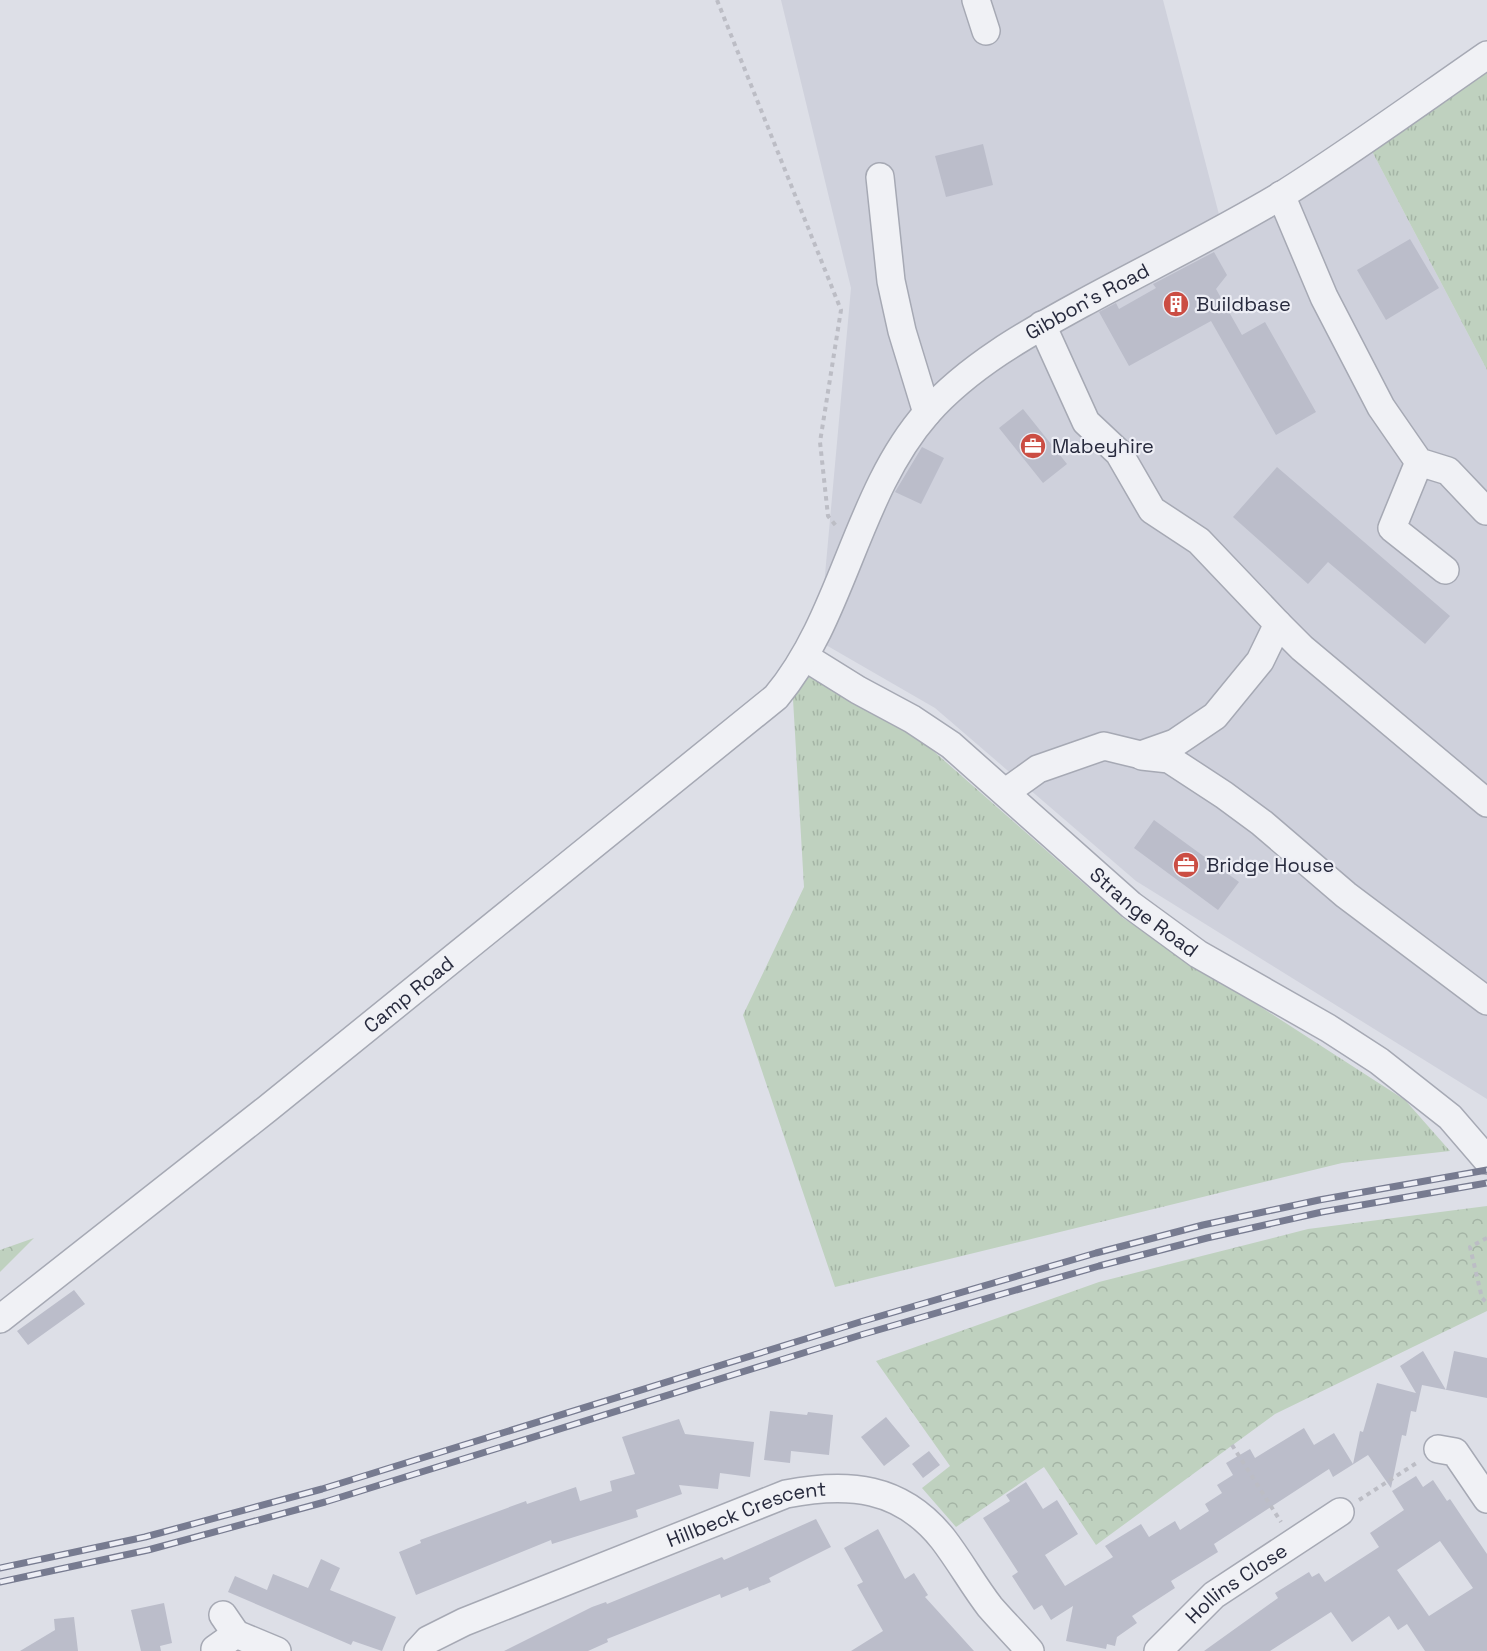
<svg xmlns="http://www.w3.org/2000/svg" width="1487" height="1651" viewBox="0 0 1487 1651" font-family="'Space Grotesk',sans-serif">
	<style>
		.built { fill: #cfd1dc }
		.grass { fill: url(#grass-tufts) }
		.forest { fill: url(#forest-crowns) }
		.building { fill: #bbbdca; fill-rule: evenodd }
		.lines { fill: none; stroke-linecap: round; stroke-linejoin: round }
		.minor-casing { stroke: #a6a9b4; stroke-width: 30 }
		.path { stroke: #bcbdc5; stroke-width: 4; stroke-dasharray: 4.5 4.5; stroke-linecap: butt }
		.minor { stroke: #f0f1f5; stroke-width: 27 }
		.rail-casing { stroke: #777b90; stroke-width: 7 }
		.rail { stroke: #edeef5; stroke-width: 4.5; stroke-dasharray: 14; stroke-linecap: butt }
		.labels { text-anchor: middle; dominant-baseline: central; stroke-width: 4.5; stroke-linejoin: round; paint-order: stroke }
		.street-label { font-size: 20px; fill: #272a3d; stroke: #edeef5 }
		.poi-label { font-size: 20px; fill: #272a3d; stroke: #edeef5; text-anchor: start }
	</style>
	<defs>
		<pattern id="grass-tufts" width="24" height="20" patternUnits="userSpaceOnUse" patternTransform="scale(1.5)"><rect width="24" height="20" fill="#bfd1bf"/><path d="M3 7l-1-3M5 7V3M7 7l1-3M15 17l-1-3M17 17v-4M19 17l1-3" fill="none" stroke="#a4b4a5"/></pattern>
		<pattern id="forest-crowns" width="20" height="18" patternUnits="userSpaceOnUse" patternTransform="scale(1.5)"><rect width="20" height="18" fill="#bfd1bf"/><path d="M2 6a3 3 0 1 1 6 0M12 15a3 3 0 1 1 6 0" fill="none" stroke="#a4b4a5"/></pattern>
	</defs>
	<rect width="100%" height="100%" fill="#dddfe7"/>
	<path class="built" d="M 781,0 L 1163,0 L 1222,226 L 1365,138 L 1487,370 L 1487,1099 L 1136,881 L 935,708 L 819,641 L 851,288 Z"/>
	<path class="grass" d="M 1487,55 L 1487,370 L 1365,138 Z
		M 791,665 L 905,726 L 1123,918 L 1405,1100 L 1450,1151 L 1342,1163 L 835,1287 L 743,1015 L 804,887 Z"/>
	<path class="forest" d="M 1487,1206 L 1487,1311 L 1275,1414 L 1096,1545 L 1044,1467 L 956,1527 L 922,1488 L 950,1466 L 876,1361 L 1099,1282 L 1308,1229 Z
		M 34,1238 L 0,1272 L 0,1250 Z"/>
	<path class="building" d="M 983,144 L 993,185 L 946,197 L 935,156 Z
		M 1410,239 L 1439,288 L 1386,320 L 1357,270 Z
		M 1214,252 L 1227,275 L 1216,289 L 1242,335 L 1265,322 L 1316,412 L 1276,435 L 1211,321 L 1129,366 L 1099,312 L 1116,303 L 1119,309 L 1156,288 L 1153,284 Z
		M 1023,409 L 1067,464 L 1043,483 L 999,428 Z
		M 922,447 L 944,458 L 921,504 L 895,492 Z
		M 1277,467 L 1450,616 L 1425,644 L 1328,562 L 1308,584 L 1233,517 Z
		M 1154,820 L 1239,882 L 1218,910 L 1134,848 Z
		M 74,1290 L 85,1304 L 28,1345 L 17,1331 Z
		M 1423,1351 L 1446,1390 L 1454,1351 L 1487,1358 L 1487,1398 L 1422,1385 L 1416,1412 L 1411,1411 L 1406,1436 L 1402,1435 L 1391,1488 L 1368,1455 L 1333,1477 L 1329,1469 L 1214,1544 L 1218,1552 L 1171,1581 L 1175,1588 L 1132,1616 L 1137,1623 L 1117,1637 L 1115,1646 L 1107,1644 L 1106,1649 L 1066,1641 L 1073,1606 L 1051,1620 L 1042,1605 L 1034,1610 L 1012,1576 L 1018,1572 L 983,1518 L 1010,1501 L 1006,1495 L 1026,1482 L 1043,1509 L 1057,1500 L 1078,1534 L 1045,1555 L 1065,1586 L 1113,1557 L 1105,1546 L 1141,1524 L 1149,1537 L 1175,1521 L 1180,1530 L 1209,1511 L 1205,1504 L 1222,1493 L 1217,1485 L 1233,1475 L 1226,1463 L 1250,1449 L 1255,1458 L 1304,1428 L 1314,1445 L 1334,1433 L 1353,1464 L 1360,1431 L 1363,1432 L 1377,1383 L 1416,1393 L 1400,1366 Z
		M 770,1411 L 807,1415 L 808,1412 L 833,1415 L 829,1455 L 791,1451 L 790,1463 L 764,1460 Z
		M 886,1417 L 910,1446 L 884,1466 L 861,1437 Z
		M 679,1419 L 685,1434 L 754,1442 L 750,1477 L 720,1473 L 718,1489 L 679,1485 L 682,1494 L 636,1510 L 638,1517 L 552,1544 L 551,1540 L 416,1595 L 399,1552 L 421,1543 L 420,1540 L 526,1501 L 527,1504 L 576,1487 L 580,1501 L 612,1491 L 610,1481 L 635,1474 L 622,1437 Z
		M 929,1451 L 940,1465 L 923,1478 L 912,1464 Z
		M 1416,1476 L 1423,1487 L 1433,1480 L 1447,1501 L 1450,1499 L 1487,1554 L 1487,1651 L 1425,1651 L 1407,1624 L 1398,1630 L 1389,1616 L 1352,1642 L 1331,1612 L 1270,1651 L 1204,1651 L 1278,1598 L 1275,1593 L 1309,1572 L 1312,1577 L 1319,1573 L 1325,1582 L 1379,1547 L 1370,1533 L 1404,1510 L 1392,1491 ZM 1440,1541 L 1473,1588 L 1429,1616 L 1397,1570 Z
		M 816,1519 L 831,1547 L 769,1578 L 771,1582 L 749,1591 L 748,1587 L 721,1598 L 720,1594 L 607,1639 L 608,1642 L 588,1651 L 504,1651 L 592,1607 L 606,1602 L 607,1604 L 722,1557 L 724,1560 Z
		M 878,1529 L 905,1579 L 914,1573 L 928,1595 L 925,1597 L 974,1651 L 851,1651 L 883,1631 L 857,1585 L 863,1582 L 844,1548 Z
		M 321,1559 L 340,1568 L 330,1590 L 396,1617 L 382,1651 L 353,1641 L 351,1645 L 228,1592 L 235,1576 L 267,1590 L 273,1574 L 308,1588 Z
		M 164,1603 L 172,1643 L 160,1646 L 161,1651 L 141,1651 L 131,1610 Z
		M 74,1617 L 78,1651 L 20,1651 L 55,1630 L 54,1619 Z"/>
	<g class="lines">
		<g class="minor-casing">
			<g id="minor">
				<path d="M 976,0 L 986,31"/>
				<path d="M 880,177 L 891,281 L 902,331 L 927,413"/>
				<path d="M 1281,195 L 1324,297 L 1381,407 L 1419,462 L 1448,471 L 1486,511"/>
				<path d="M 1419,462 L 1392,528 L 1445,570"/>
				<path d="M 1278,624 L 1302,648 L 1487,803"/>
				<path id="s1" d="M 805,657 L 858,690 L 912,719 L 951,745 L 1131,905 L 1198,954 L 1328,1028 L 1379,1061 L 1450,1117 L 1487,1160"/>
				<path d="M 1142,756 L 1169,759 L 1224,795 L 1262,823 L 1346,895 L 1487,1001"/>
				<path d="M 1006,792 L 1038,769 L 1104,746 L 1141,755 L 1175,743 L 1215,716 L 1260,661 L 1278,624 L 1199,541 L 1152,510 L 1119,453 L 1086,422 L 1042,325"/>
				<path id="s2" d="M 0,1319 L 267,1109 L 776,697 C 844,616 856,494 927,413 C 969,366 1026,334 1081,304 C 1147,268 1217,234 1282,195 C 1352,151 1419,102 1487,55"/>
				<path d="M 1438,1449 L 1455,1452 L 1487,1499"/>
				<path d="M 236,1634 L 277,1651"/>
				<path d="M 215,1649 L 236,1634 L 223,1615"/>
				<path id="s3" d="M 418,1651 L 428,1640 L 464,1622 L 786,1494 C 848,1482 901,1486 943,1539 C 960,1561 973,1585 990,1607 C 1003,1622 1017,1636 1030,1651"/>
				<path id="s4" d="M 1158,1651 L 1214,1595 L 1340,1512"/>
			</g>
		</g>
		<path class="path" d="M 717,0 L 841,310 L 820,442 L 828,516 L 837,527
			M 1487,1238 L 1470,1247 L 1482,1298 L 1487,1303
			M 1232,1445 L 1281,1522
			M 1359,1500 L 1418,1462"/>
		<use href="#minor" class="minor"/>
		<g class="rail-casing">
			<path id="rail" d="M 0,1568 L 145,1537 L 322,1489 L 860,1322 L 1096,1253 L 1203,1225 L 1319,1200 L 1487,1170
				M 0,1582 L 148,1550 L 325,1502 L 864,1334 L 1099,1266 L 1207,1238 L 1322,1212 L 1487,1183"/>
		</g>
		<use href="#rail" class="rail"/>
	</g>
	<defs>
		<g id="building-disc" transform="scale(1.35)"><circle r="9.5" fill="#cb4d43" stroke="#edeef5"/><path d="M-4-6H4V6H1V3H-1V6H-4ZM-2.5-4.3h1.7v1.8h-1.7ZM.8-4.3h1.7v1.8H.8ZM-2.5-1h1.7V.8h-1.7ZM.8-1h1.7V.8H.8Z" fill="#fff"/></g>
		<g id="office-disc" transform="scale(1.35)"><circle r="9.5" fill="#cb4d43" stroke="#edeef5"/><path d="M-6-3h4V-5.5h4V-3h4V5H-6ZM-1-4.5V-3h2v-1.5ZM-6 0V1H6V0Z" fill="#fff"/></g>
	</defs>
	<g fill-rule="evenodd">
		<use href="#building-disc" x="1176" y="304"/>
		<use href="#office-disc" x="1033" y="446"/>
		<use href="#office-disc" x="1186" y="865"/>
	</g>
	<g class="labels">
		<g class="street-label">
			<text stroke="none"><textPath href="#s2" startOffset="1514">Gibbon's Road</textPath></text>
			<text stroke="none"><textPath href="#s1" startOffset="426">Strange Road</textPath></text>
			<text stroke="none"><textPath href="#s2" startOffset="522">Camp Road</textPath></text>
			<text stroke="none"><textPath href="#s3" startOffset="358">Hillbeck Crescent</textPath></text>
			<text stroke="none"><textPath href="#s4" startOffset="104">Hollins Close</textPath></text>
		</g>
		<g class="poi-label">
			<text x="1196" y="304">Buildbase</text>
			<text x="1052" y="446">Mabeyhire</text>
			<text x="1206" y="865">Bridge House</text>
		</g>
	</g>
</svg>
